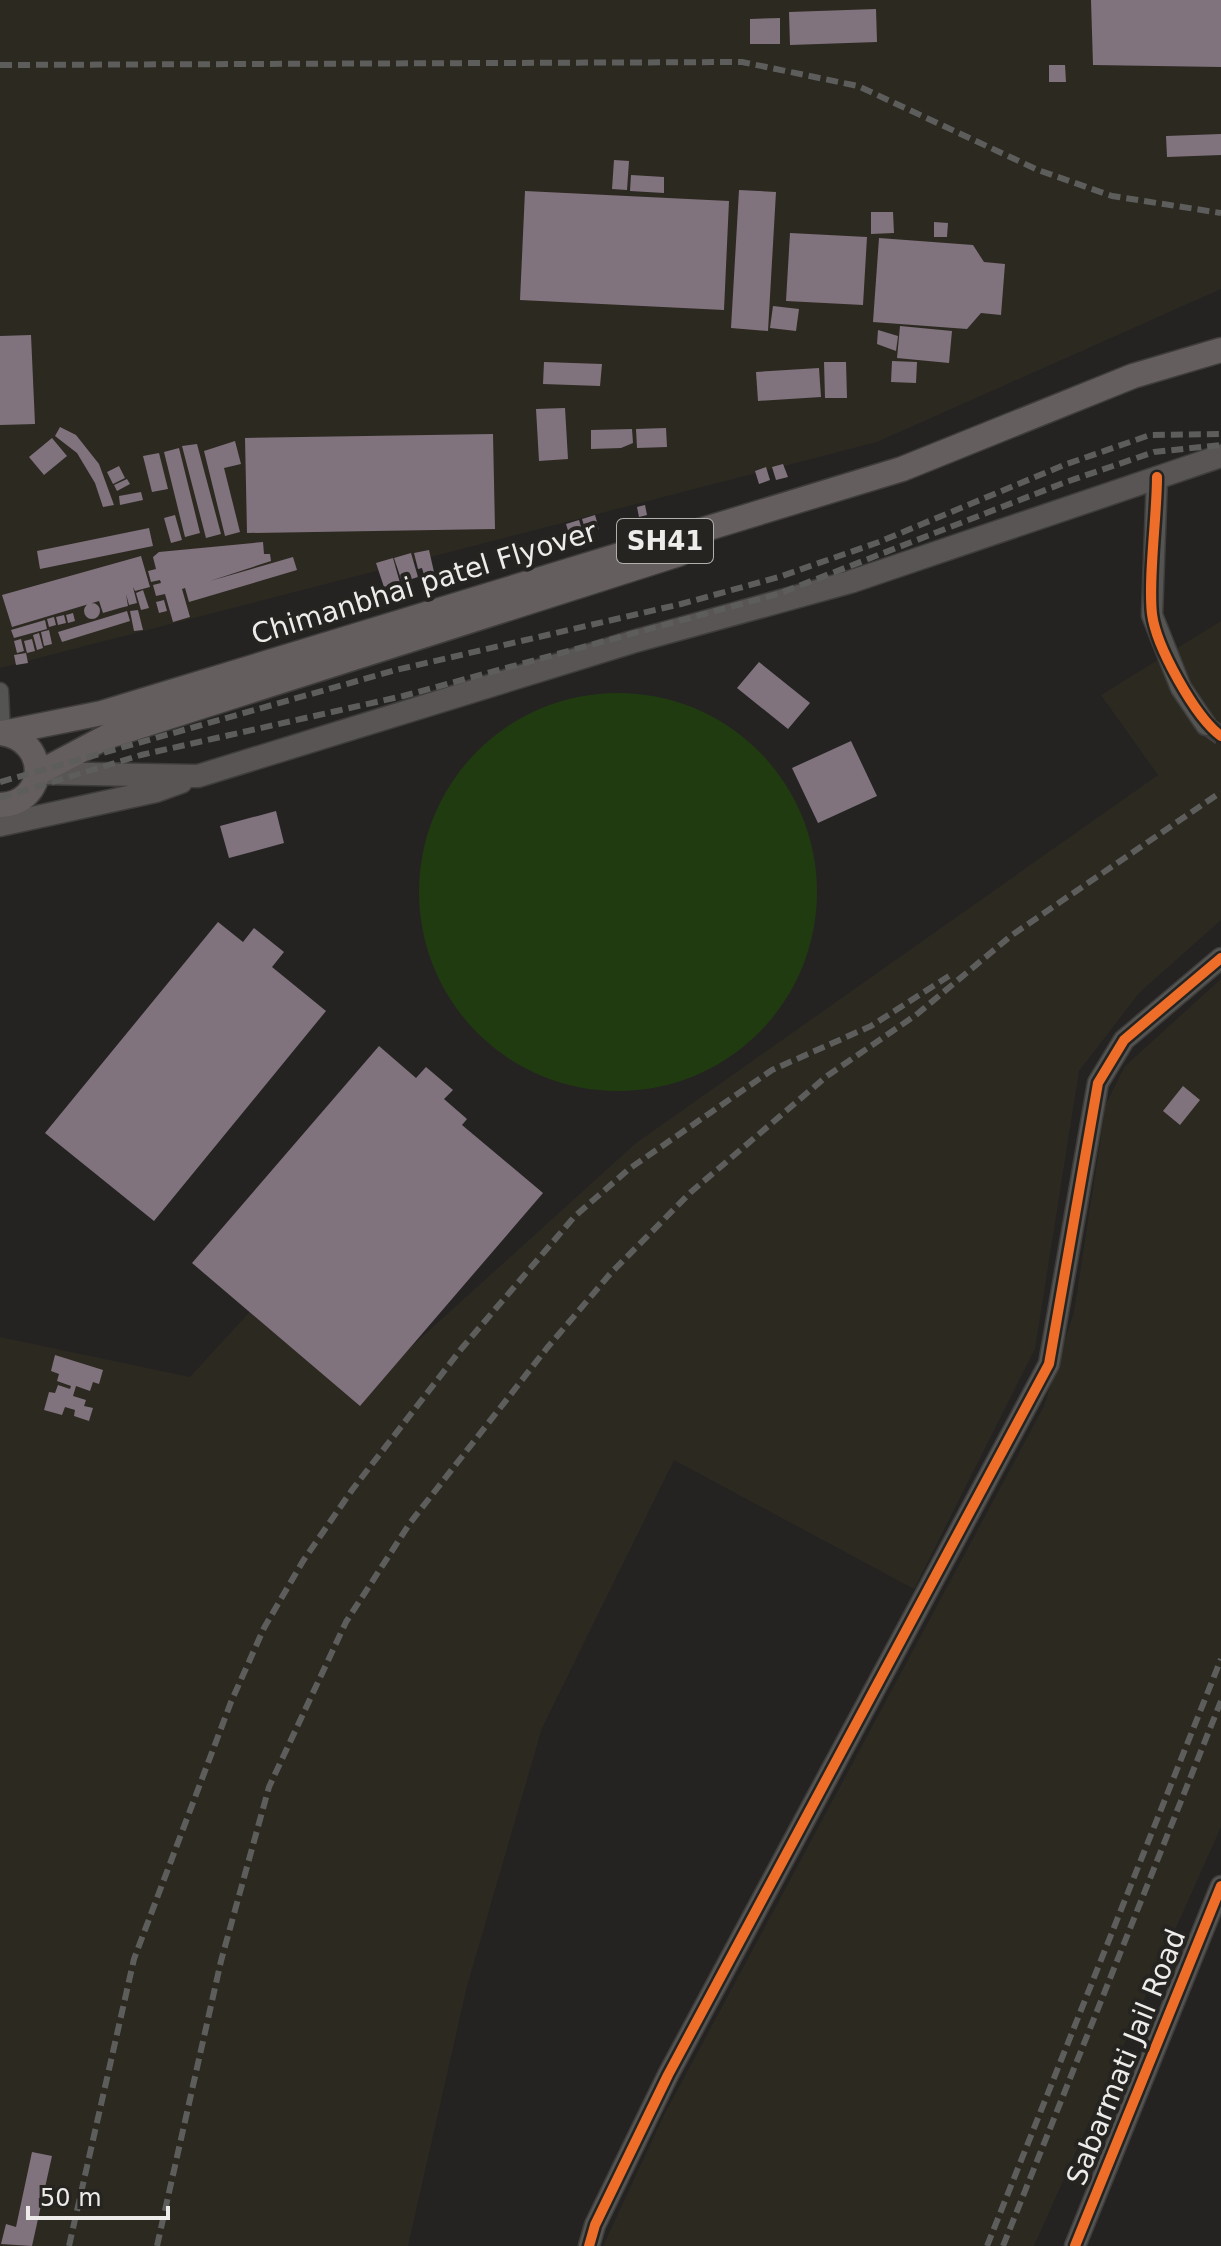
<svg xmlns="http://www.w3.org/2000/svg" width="1221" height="2246" viewBox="0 0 1221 2246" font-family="'DejaVu Sans',sans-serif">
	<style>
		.built { fill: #2c2921 }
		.green { fill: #213b11 }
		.building { fill: #80737d }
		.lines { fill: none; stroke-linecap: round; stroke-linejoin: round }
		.tertiary-tunnel { stroke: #424140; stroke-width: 20; stroke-dasharray: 20 10; stroke-linecap: butt }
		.minor-casing { stroke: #3e3d3b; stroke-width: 19 }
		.tertiary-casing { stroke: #3e3d3b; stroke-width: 23 }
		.secondary-casing { stroke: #3e3d3b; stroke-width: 25 }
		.primary-casing { stroke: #3e3d3b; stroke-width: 27 }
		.minor { stroke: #545453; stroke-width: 16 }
		.tertiary { stroke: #545453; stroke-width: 20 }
		.secondary { stroke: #595554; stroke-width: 22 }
		.primary { stroke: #655e5e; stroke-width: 24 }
		.rail { stroke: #5d5d5c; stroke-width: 6; stroke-dasharray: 12 6; stroke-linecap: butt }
		.cycleway-casing { stroke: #252421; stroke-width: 15 }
		.cycleway { stroke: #ee6e29; stroke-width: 10 }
		.labels { text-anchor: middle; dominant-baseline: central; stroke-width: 8; stroke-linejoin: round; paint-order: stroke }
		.shield { fill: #252421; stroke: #b1b0ae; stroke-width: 2 }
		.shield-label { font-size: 26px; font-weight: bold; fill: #edecea }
		.street-label { font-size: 28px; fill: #edecea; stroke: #252421 }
	</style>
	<rect width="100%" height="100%" fill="#242322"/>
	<path class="built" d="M 0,0 L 1221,0 L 1221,289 L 877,442 L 0,668 Z
		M 1221,621 L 1221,920 L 1139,993 L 1079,1071 L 1035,1349 L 914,1589 L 674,1460 L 542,1728 L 467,1986 L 408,2246 L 0,2246 L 0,1337 L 190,1377 L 279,1280 L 381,1374 L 636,1143 L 1158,775 L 1101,695 Z
		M 1221,979 L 1221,1827 L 1034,2246 L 603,2246 L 664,2115 L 1044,1406 L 1074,1312 L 1106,1104 L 1125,1066 Z"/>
	<path class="green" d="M419 892a199 199 0 1 1 398 0a199 199 0 1 1-398 0Z"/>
	<path class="building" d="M 1091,0 L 1221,0 L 1221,67 L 1093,65 Z
		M 876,9 L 877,42 L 790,45 L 789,12 Z
		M 780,18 L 780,44 L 750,44 L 750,19 Z
		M 1049,65 L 1065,65 L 1066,82 L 1049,82 Z
		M 1221,134 L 1221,155 L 1167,157 L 1166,136 Z
		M 614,160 L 629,161 L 627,190 L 612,189 Z
		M 631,175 L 664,177 L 664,193 L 630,191 Z
		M 739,190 L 776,192 L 768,331 L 731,328 Z
		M 525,191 L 729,201 L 724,310 L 520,300 Z
		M 871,212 L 893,212 L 894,233 L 871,234 Z
		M 934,222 L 948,223 L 947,237 L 934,237 Z
		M 790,233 L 867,237 L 863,305 L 786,301 Z
		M 879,238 L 973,245 L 984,262 L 1005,264 L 1001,315 L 981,313 L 967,329 L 873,322 Z
		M 773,306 L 799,309 L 796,331 L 770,328 Z
		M 900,326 L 952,331 L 949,363 L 897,358 Z
		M 878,330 L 898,336 L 896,351 L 877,344 Z
		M 31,335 L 35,424 L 0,425 L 0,336 Z
		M 892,361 L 917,362 L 916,383 L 891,382 Z
		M 544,362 L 602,364 L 600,386 L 543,384 Z
		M 824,362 L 846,362 L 847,398 L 825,398 Z
		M 819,368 L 821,397 L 758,401 L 756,372 Z
		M 565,408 L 568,459 L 539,461 L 536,409 Z
		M 60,427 L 76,435 L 99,464 L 114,505 L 103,507 L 95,483 L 77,453 L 55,436 Z
		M 666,428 L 667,447 L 637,448 L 636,429 Z
		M 632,429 L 633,443 L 621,448 L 591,449 L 591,430 Z
		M 493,434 L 495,529 L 247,533 L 245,438 Z
		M 52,438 L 67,456 L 44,475 L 29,457 Z
		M 235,441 L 241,464 L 224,468 L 240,532 L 225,536 L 204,451 Z
		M 197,444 L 221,534 L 206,538 L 182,446 Z
		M 179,448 L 200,533 L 185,537 L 164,452 Z
		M 159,453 L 168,489 L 152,492 L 143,456 Z
		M 783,464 L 788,477 L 776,480 L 772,467 Z
		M 119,466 L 125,478 L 113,484 L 107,472 Z
		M 766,467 L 770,480 L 759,484 L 755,471 Z
		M 127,479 L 130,484 L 117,491 L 114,485 Z
		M 141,492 L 143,500 L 120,505 L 119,496 Z
		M 645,505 L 647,515 L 639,517 L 637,507 Z
		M 175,515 L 182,540 L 171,543 L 164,518 Z
		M 595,515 L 599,529 L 586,532 L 582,519 Z
		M 579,520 L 583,533 L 570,537 L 566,524 Z
		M 149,528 L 153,546 L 40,569 L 37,551 Z
		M 263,542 L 264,554 L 270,554 L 271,561 L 210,581 L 293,557 L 297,570 L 189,602 L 185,588 L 182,589 L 190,617 L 173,622 L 165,594 L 156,596 L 153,585 L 161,583 L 160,580 L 151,582 L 148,571 L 156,569 L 153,557 L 159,552 Z
		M 429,550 L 434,572 L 424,575 L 422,568 L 418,569 L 414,553 Z
		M 411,553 L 418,577 L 402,582 L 394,558 Z
		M 141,556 L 150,587 L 135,591 L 133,587 L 137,603 L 129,605 L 126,594 L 128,606 L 120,608 L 103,613 L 99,601 L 12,627 L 2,595 Z
		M 393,558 L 400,583 L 384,587 L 376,563 Z
		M 143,590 L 149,608 L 141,610 L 136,593 Z
		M 164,600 L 167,611 L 159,613 L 156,602 Z
		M84 611a8 8 0 1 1 16 0a8 8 0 1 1-16 0Z
		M 138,610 L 143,630 L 134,631 L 130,611 Z
		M 127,611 L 130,621 L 62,642 L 58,632 Z
		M 73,613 L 75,621 L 68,623 L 66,615 Z
		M 64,615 L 66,623 L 58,625 L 56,617 Z
		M 54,617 L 56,625 L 49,627 L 47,619 Z
		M 45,620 L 47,629 L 14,638 L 11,630 Z
		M 49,630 L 52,644 L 44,646 L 41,632 Z
		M 39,633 L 43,648 L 37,650 L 33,635 Z
		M 21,639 L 24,651 L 17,653 L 14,641 Z
		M 32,639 L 35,651 L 27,653 L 24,641 Z
		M 26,653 L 28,663 L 16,665 L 14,655 Z
		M 759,662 L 810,703 L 788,729 L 737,688 Z
		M 851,741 L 877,796 L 818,823 L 792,768 Z
		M 276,811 L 284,843 L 229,858 L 220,826 Z
		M 218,922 L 243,942 L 254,928 L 284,952 L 272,967 L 326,1011 L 154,1221 L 45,1133 Z
		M 379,1046 L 416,1078 L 426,1067 L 453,1090 L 444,1099 L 467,1119 L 462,1125 L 543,1193 L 360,1406 L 192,1263 Z
		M 1183,1086 L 1200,1100 L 1180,1125 L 1163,1111 Z
		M 55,1355 L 103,1370 L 99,1384 L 93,1382 L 90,1391 L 76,1386 L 73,1396 L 86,1400 L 84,1406 L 93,1408 L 89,1421 L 74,1416 L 75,1410 L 65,1407 L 62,1415 L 44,1410 L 49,1392 L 55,1393 L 58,1385 L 70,1389 L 71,1386 L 57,1381 L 59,1374 L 51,1371 Z
		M 32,2152 L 52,2156 L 32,2246 L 1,2244 L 6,2224 L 16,2227 Z"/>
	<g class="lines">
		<path class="tertiary-tunnel" d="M 1206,725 L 1221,736"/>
		<g class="minor-casing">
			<path id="minor" d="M 0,691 L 2,733"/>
		</g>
		<g class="tertiary-casing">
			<path id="tertiary" d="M 1157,477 L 1152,615 L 1181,688 L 1206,725
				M 589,2246 L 595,2225 L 668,2075 L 1049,1364 L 1098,1083 L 1124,1040 L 1221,958
				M 1075,2246 L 1221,1886"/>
		</g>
		<g class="secondary-casing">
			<path id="secondary" d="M 38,773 L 198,776 L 632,642 L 850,582 L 1221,456
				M 0,825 L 156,791 L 181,782"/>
		</g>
		<g class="primary-casing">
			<path id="primary" d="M 0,733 C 49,739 49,803 0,805
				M 2,733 L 102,713 L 902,469 L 1133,376 L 1221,350
				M 38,773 L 106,737 L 679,554"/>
		</g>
		<use href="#minor" class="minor"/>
		<use href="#tertiary" class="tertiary"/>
		<use href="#secondary" class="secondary"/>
		<use href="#primary" class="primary"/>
		<path class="rail" d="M 0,65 L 742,62 L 858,86 L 1038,170 L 1112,196 L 1221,213
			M 0,782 L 396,670 L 681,604 L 779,577 L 879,542 L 1064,465 L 1150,435 L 1221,434
			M 0,798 L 141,755 L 403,696 L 778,594 L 1066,482 L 1154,452 L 1221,445
			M 69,2246 L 134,1959 L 231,1702 L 264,1628 L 303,1561 L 352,1490 L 462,1348 L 575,1216 L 629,1169 L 772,1070 L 871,1026 L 949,976
			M 157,2246 L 221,1961 L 269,1787 L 346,1622 L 410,1523 L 547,1348 L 610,1274 L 691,1192 L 827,1076 L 916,1015 L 1012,935 L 1221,792
			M 987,2246 L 1221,1659
			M 1003,2246 L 1221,1701"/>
		<g class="cycleway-casing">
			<path id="cycleway" d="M 1157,477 C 1157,517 1148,577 1152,614 C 1156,646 1195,717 1221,736
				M 589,2246 L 595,2225 L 668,2075 L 1049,1364 L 1098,1083 L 1124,1040 L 1221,958
				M 1075,2246 L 1221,1886"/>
		</g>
		<use href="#cycleway" class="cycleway"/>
	</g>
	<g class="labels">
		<rect class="shield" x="617" y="519" width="96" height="44" rx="6"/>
		<g class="shield-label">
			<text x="665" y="541">SH41</text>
		</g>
		<g class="street-label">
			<text transform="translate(424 583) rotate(-17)">Chimanbhai patel Flyover</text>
			<text transform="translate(1126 2057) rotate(-68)">Sabarmati Jail Road</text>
		</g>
	</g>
	<path d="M28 2206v12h140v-12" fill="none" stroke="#edecea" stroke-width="4"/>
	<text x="40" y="2206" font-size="24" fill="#edecea" stroke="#252421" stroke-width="6" paint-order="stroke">50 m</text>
</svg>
